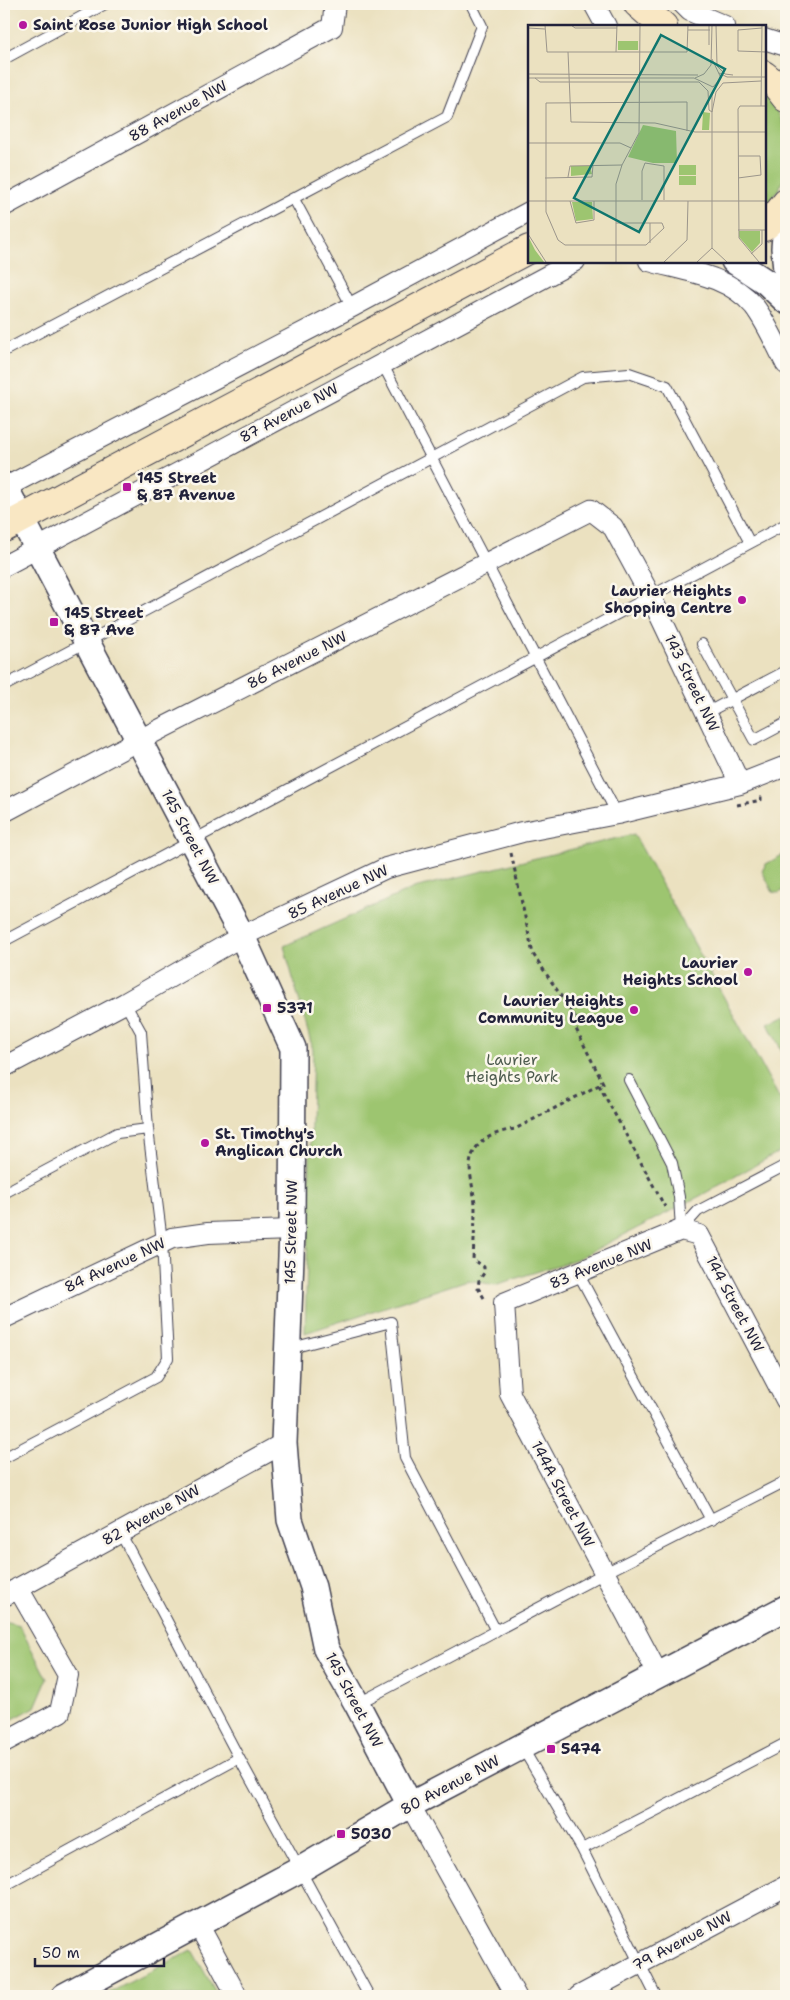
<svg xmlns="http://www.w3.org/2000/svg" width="790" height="2000" viewBox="0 0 790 2000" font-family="'Shantell Sans',sans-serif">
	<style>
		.green { fill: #9dc570; stroke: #607456 }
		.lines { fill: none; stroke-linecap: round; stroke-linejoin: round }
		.service-casing { stroke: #403f4f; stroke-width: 12 }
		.minor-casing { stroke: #403f4f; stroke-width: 22 }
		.tertiary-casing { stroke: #403f4f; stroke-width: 28 }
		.secondary-casing { stroke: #403f4f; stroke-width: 30 }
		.path { stroke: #403f4f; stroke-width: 3; stroke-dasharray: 4 4; stroke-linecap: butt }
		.service { stroke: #fff; stroke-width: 10 }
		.minor { stroke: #fff; stroke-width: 20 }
		.tertiary { stroke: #fff; stroke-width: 25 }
		.secondary { stroke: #f9e7c3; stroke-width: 28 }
		.poi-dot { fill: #b5179e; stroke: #fbf7ec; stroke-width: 2 }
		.labels { text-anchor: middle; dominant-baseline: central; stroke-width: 5; stroke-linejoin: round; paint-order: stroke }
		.poi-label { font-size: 15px; font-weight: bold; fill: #22223b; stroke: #fbf7ec; text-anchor: start }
		.street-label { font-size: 15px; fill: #22223b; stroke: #fbf7ec }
		.park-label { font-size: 15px; fill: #4d5b4e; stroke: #fbf7ec }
		.inset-road { fill: none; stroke: #9b958b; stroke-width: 1 }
		.view { fill: #0f766e; fill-opacity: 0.15; stroke: #0f766e; stroke-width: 2.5 }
		.inset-edge { fill: none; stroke: #22223b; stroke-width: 2.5 }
	</style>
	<rect width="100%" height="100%" fill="#fbf7ec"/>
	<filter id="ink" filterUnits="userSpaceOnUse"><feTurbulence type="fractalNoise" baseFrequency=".02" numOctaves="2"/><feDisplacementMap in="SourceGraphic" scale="10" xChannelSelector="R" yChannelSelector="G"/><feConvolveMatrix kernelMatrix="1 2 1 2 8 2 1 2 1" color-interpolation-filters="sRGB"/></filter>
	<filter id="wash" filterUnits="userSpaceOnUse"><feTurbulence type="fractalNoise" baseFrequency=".0096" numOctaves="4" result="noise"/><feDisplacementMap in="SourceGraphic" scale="20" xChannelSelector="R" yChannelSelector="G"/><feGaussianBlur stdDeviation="1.12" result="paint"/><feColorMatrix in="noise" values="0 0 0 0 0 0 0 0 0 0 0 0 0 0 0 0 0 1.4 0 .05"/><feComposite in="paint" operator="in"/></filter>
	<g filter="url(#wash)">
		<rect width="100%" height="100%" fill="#ebe1c0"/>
		<path class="green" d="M 764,94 L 776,108 L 786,131 L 785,175 L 779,189 L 764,208 Z
			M 634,834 L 786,1110 L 786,1148 L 700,1196 L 577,1259 L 495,1285 L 468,1280 L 305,1333 L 313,1050 L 284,946 L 414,888 Z
			M 786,853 L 786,889 L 779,893 L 773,892 L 762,871 L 766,864 Z
			M 786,1015 L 786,1059 L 768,1024 Z
			M 4,1621 L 19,1625 L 47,1679 L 35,1707 L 4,1724 Z
			M 192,1950 L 218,1996 L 103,1996 Z"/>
	</g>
	<g filter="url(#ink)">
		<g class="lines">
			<g class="service-casing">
				<path id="service" d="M 4,59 L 105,4
					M 294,199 L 352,307
					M 4,351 L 447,117 L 482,26 L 471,4
					M 382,363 L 617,814
					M 702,644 L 754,740 L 786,723
					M 4,686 L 583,377 L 629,373 L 667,386 L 750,543
					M 706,713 L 786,671
					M 4,941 L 786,524
					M 629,1080 L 672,1163 L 679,1197 L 681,1230
					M 4,1193 L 117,1133 L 148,1129
					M 681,1230 L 698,1211 L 786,1165
					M 578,1273 L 711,1520
					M 288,1349 L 391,1322 L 405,1458 L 496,1631
					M 4,1458 L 156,1377 L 168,1358 L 162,1241 L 148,1129 L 141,1032 L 125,1003
					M 120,1532 L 239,1758 L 369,1996
					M 357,1704 L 605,1573 L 786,1481
					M 522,1747 L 582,1849 L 656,1996
					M 582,1849 L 786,1743
					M 4,1886 L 239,1758"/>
			</g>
			<g class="minor-casing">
				<path id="minor" d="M 594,4 L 606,26
					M 683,4 L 690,11 L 725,26
					M 764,39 L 786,46
					M 4,206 L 332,27 L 335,4
					M 649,261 C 685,271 728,275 754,306 C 767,323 776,345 786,364
					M 4,488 L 352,307 L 529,212
					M 4,566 L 575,261
					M 4,812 L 139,740 L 591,510 L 613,527 L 651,597 L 740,784
					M 4,1067 L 125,1003 L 242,936 L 386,868 L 522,832 L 617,814 L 740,784 L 786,766
					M 4,1318 L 172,1238 L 208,1233 L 292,1230
					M 4,1596 L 284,1443
					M 658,1674 L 510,1394 L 504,1303 L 681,1230 L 699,1235 L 786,1400
					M 4,1742 L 60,1712 L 68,1675 L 18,1588
					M 410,1805 L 516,1996
					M 198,1924 L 237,1996
					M 579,1996 L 786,1886"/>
			</g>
			<g class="tertiary-casing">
				<path id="tertiary" d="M 786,224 L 784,248 L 786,270
					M 734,261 L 766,282 L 786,301
					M 4,485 L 242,936 L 293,1048 L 292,1230 L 284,1443 L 290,1520 L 313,1587 L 326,1649 L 357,1704 L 410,1805
					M 64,1996 L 301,1869 L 410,1805 L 786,1608"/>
			</g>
			<g class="secondary-casing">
				<path id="secondary" d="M 638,4 L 663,26
					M 764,75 L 775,84 L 786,98
					M 764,227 L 773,219 L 786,203
					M 4,528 L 529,249"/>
			</g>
			<path class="path" d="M 737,805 L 761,800 L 761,793
				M 511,853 L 533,954 L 575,1017 L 575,1027 L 603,1083 L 599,1085 L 665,1207
				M 484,1298 L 478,1288 L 479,1280 L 484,1273 L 484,1267 L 473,1259 C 474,1241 475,1223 475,1204 C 474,1192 470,1178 470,1165 C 472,1141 494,1132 515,1129 L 599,1085"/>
			<use href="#service" class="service"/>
			<use href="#minor" class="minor"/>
			<use href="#tertiary" class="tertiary"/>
			<use href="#secondary" class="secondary"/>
		</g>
	</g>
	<g class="poi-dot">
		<circle cx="23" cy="25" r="5"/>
		<rect x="122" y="482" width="10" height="10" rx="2.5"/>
		<circle cx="742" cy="600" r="5"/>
		<rect x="49" y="617" width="10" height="10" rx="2.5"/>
		<circle cx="748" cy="972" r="5"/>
		<rect x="262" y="1003" width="10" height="10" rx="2.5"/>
		<circle cx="634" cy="1010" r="5"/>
		<circle cx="205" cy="1143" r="5"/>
		<rect x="546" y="1744" width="10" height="10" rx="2.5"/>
		<rect x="336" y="1829" width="10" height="10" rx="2.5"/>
	</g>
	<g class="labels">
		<g class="poi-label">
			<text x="33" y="25">Saint Rose Junior High School</text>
			<text x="137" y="478">145 Street<tspan x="137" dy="17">&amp; 87 Avenue</tspan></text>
			<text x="732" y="591" text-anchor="end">Laurier Heights<tspan x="732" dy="17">Shopping Centre</tspan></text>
			<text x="64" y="613">145 Street<tspan x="64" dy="17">&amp; 87 Ave</tspan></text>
			<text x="738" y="963" text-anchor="end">Laurier<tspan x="738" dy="17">Heights School</tspan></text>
			<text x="624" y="1001" text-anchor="end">Laurier Heights<tspan x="624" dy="17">Community League</tspan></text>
			<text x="277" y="1008">5371</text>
			<text x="215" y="1134">St. Timothy's<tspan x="215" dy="17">Anglican Church</tspan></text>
			<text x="561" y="1749">5474</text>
			<text x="351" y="1834">5030</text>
		</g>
		<g class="street-label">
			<text transform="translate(178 111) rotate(-29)">88 Avenue NW</text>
			<text transform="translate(289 413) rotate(-28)">87 Avenue NW</text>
			<text transform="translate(297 660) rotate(-27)">86 Avenue NW</text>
			<text transform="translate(692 683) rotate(64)">143 Street NW</text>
			<text transform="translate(190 837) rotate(62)">145 Street NW</text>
			<text transform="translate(338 892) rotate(-25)">85 Avenue NW</text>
			<text transform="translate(291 1232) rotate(-89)">145 Street NW</text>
			<text transform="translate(601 1264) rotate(-22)">83 Avenue NW</text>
			<text transform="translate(115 1265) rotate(-25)">84 Avenue NW</text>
			<text transform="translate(735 1304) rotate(62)">144 Street NW</text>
			<text transform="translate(563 1494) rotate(62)">144A Street NW</text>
			<text transform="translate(151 1515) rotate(-29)">82 Avenue NW</text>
			<text transform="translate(354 1700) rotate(62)">145 Street NW</text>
			<text transform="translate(450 1785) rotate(-28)">80 Avenue NW</text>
			<text transform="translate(682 1941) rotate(-28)">79 Avenue NW</text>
		</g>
		<g class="park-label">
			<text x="512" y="1060">Laurier<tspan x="512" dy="17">Heights Park</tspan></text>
		</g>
	</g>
	<g transform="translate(528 25)">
		<rect width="238" height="238" fill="#ebe1c0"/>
		<path d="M 90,16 L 110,16 L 110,25 L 90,25 ZM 175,87 L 182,88 L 181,105 L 174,105 ZM 115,100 L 148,106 L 149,138 L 125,138 L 100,132 ZM 151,140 L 168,140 L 168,150 L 151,150 ZM 43,141 L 62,141 L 64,149 L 43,151 ZM 151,151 L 168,151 L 168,160 L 151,160 ZM 44,177 L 64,177 L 65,194 L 48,196 ZM 211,206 L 232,206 L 232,218 L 224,227 L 211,212 ZM 0,211 L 7,225 L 16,237 L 0,237 Z" fill="#9dc570"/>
		<path class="inset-road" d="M 17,0 L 19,27 L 159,27 L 160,0M 43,0 L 47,3 L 89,3M 181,0 L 181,20M 188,0 L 189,41 L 197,49 L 205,50M 0,3 L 17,4M 234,3 L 210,5 L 210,26 L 238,27M 160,5 L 182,5M 40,27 L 43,97 L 127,98 L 167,107 L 238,107M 88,27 L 89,0M 191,48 L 199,52 L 238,52M 0,49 L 170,50M 0,53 L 166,53 L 185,62 L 193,53 L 184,34M 7,53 L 12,57 L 171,57 L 180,66 L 181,85 L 184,87M 167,53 L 176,49 L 183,40 L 184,0M 233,81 L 234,0M 184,87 L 188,67 L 195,58 L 233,56M 0,118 L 92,118 L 103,123M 40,152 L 42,141 L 94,140M 17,153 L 64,152 L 65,140M 210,153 L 233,150 L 232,131 L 210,131M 114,175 L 114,146 L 117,138 L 136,141 L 136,175M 0,176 L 238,176M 42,176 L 48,198 L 66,195 L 66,176M 88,198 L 134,198 L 136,203 L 118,220 L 37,220 L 30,215 L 18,187 L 18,78 L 159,77 L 159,106M 122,198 L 122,218M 210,205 L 238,205M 0,209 L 18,237M 184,223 L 184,70 L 188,61M 184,223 L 199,237M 223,229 L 234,219 L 234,205M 88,237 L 88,159 L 94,140 L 111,108 L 112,0M 136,237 L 159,215 L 160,176M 169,237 L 184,223M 231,237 L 211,213 L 210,84 L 212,81 L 238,81"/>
		<path class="view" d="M 133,10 L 197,44 L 111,207 L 46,173 Z"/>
		<rect width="238" height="238" class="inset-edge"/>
	</g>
	<rect width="790" height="2000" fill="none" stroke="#fbf7ec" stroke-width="20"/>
	<path d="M35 1958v8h129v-8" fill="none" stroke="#22223b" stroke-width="2.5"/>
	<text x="42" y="1958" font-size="15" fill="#22223b" stroke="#fbf7ec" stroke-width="4" paint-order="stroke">50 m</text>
</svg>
